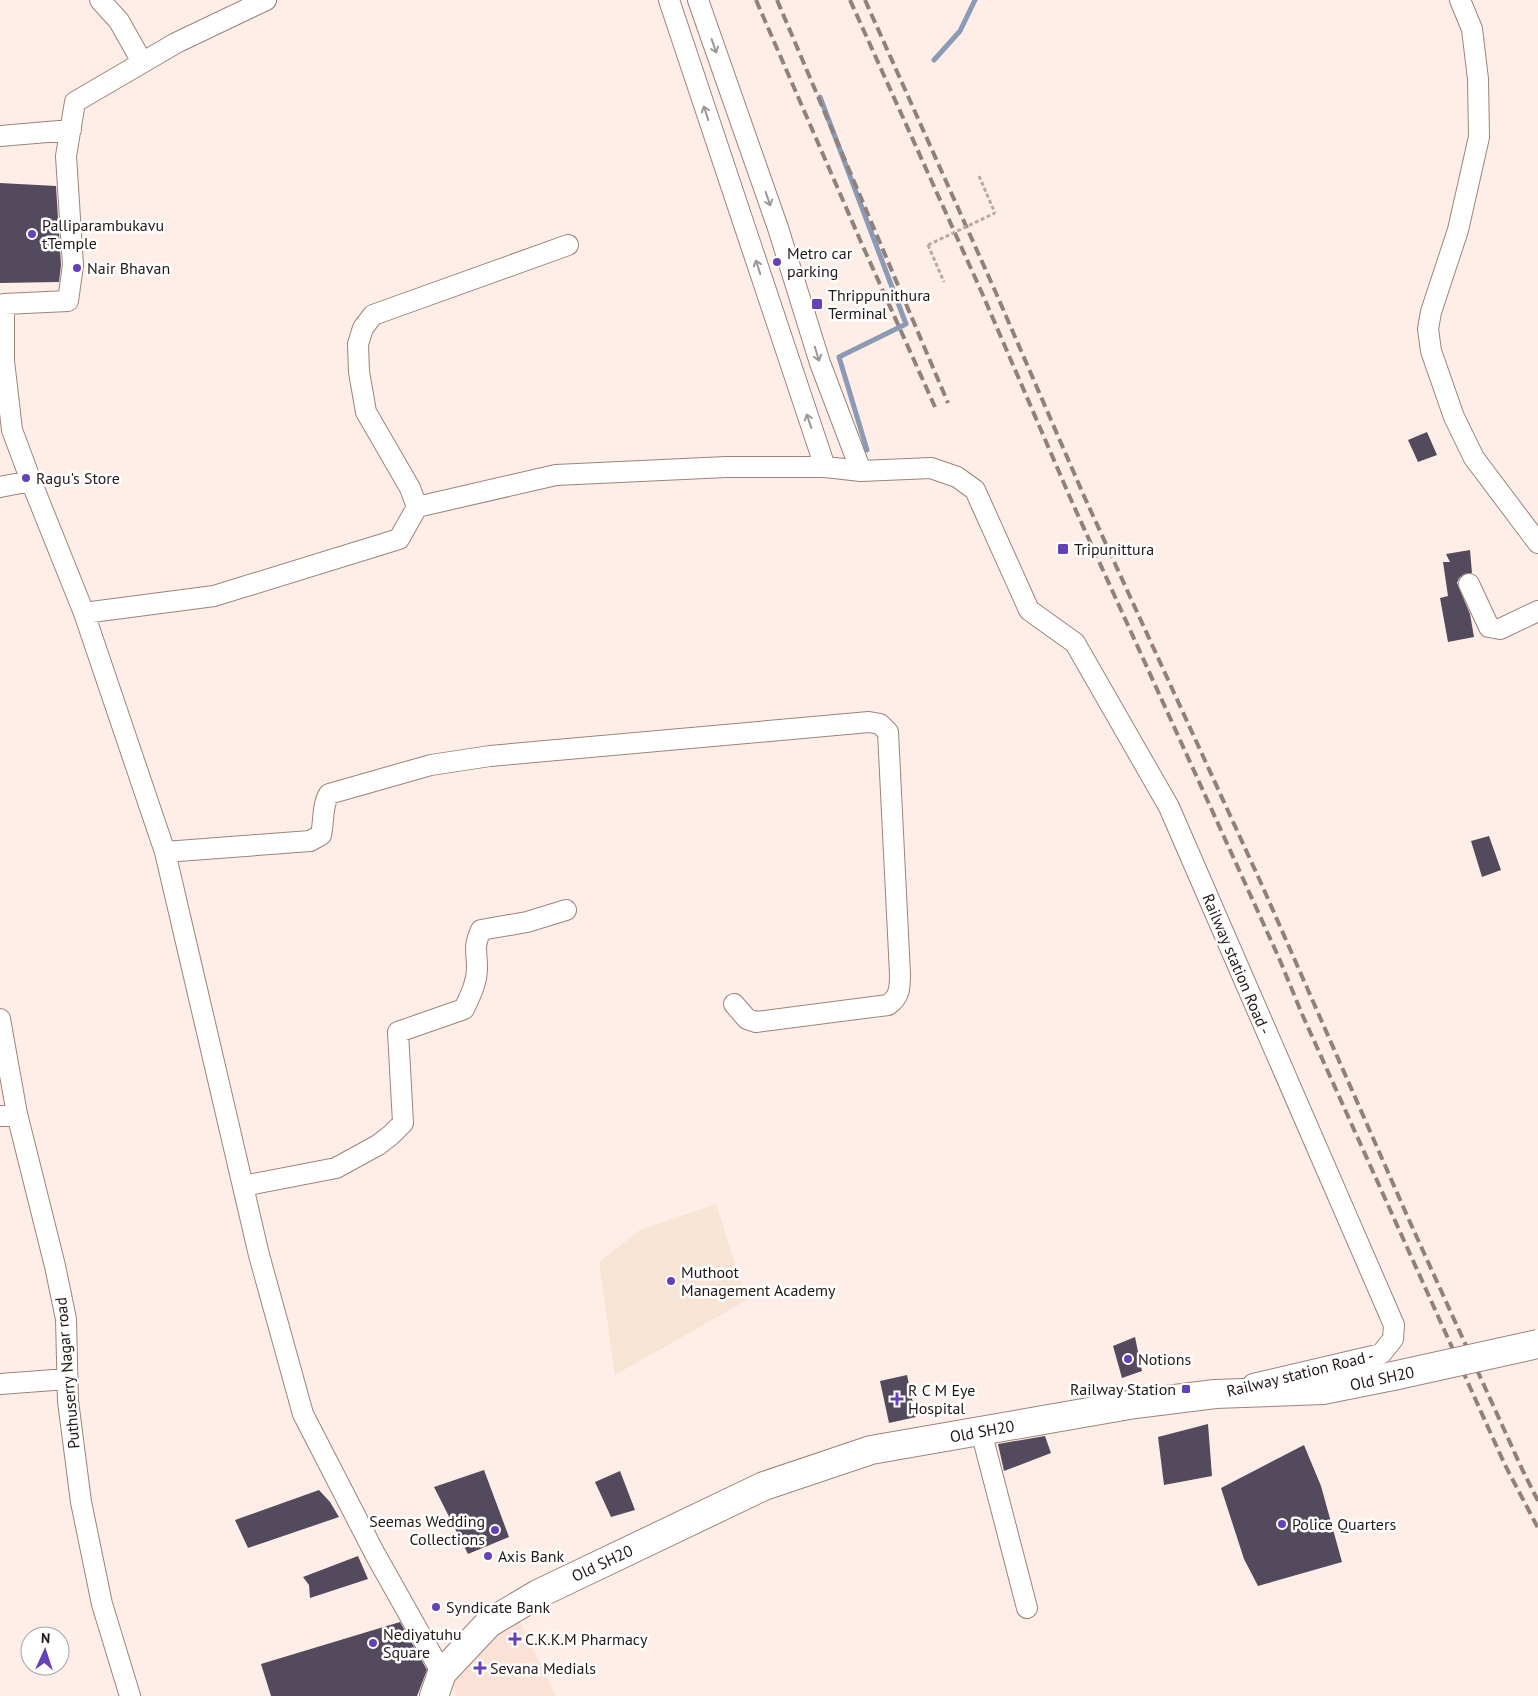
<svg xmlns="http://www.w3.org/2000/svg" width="1538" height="1696" viewBox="0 0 1538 1696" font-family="'PT Sans',sans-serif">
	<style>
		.commercial { fill: #fae2d7 }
		.education { fill: #f7e4d4 }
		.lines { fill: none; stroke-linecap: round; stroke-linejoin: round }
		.stream { stroke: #8b9ab5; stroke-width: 5 }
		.building { fill: #544a5e }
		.street-casing { stroke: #9d837a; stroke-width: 22 }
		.secondary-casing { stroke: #9d837a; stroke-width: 30 }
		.path { stroke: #b7a9a3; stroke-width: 3; stroke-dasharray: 4 2.5; stroke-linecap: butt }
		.street { stroke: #fff; stroke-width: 20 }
		.secondary { stroke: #fff; stroke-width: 28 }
		.rail { stroke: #8f827d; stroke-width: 4; stroke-dasharray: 10 5; stroke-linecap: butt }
		.secondary-bridge-casing { stroke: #9d837a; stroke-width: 30; stroke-linecap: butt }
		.path-bridge { stroke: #b7a9a3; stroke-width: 3; stroke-dasharray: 4 2.5; stroke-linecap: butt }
		.secondary-bridge { stroke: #fff; stroke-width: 28 }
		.oneway { stroke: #9c9796 }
		.poi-dot { fill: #6440b9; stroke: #fff; stroke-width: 2 }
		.labels { text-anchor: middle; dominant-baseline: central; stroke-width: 5; stroke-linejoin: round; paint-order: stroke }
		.poi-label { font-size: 16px; fill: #221815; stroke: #fff; text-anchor: start }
		.street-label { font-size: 16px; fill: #221815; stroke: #fff }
	</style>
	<rect width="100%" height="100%" fill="#ffeee7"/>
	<path class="commercial" d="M 517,1615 L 556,1696 L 457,1696 L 451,1675 Z"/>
	<path class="education" d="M 716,1204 L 747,1300 L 615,1375 L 599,1262 L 640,1230 Z"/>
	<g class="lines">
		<path class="stream" d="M 934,60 L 960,31 L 975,0
			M 820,97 L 906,324 L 839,357 L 867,450"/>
	</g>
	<path class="building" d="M 0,183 L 56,186 L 61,265 L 59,282 L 0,283 Z
		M 1427,432 L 1437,455 L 1418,462 L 1408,440 Z
		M 1470,550 L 1472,573 L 1464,574 L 1459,578 L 1457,583 L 1470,614 L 1474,637 L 1448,642 L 1440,598 L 1448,596 L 1443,562 L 1450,562 L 1446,554 Z
		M 1489,836 L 1501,870 L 1482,877 L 1471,841 Z
		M 1135,1337 L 1142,1371 L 1122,1378 L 1113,1346 Z
		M 907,1375 L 916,1417 L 889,1423 L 880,1381 Z
		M 1208,1424 L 1212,1476 L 1164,1485 L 1158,1437 Z
		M 1045,1436 L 1051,1453 L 1004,1471 L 998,1444 Z
		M 1304,1445 L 1321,1486 L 1342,1562 L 1258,1586 L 1244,1559 L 1221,1488 Z
		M 484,1470 L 509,1537 L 468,1554 L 434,1487 Z
		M 620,1471 L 635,1510 L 611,1517 L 595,1482 Z
		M 319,1490 L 330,1502 L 339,1517 L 248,1548 L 235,1520 Z
		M 358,1556 L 368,1579 L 310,1598 L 309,1585 L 303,1577 Z
		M 400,1622 L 427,1670 L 417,1696 L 271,1696 L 261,1664 Z"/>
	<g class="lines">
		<g class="street-casing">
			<path id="street" d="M 100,0 L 119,21 L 142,62
				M 669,0 L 825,467
				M 698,0 L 778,228 L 820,363 L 861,471
				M 1460,0 L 1472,29 L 1478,79 L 1479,137 L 1458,230 L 1431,312 L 1428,329 L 1431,351 L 1454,417 L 1474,458 L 1538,543
				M 0,136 L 71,130
				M 31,481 L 12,430 L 4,361 L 4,304 L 68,301 L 73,265 L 66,156 L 75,102 L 176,43 L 266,0
				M 0,487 L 31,481 L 84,613 L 165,852 L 259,1255 L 303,1414 L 375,1554 L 442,1673
				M 417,507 L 410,488 L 366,412 L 359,372 L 358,344 L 363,328 L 373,315 L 568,245
				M 1469,584 L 1489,627 L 1500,629 L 1538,611
				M 84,613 L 214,596 L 399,539 L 417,507 L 556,475 L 726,467 L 825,467 L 861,471 L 931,468 L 957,477 L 975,490 L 1029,610 L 1075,643 L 1169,807 L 1394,1325 L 1393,1339 L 1381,1354 L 1253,1384
				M 165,852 L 310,841 L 321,835 C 324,822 322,805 329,794 L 431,765 L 490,756 L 869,722 L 880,724 L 888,732 L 900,974 C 900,987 900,997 888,1005 L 756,1022 L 747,1019 L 734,1004
				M 0,1019 L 17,1114 L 55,1266 L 66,1319 L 68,1401 L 81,1502 L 102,1604 L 130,1696
				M 0,1116 L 17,1114
				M 243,1186 L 336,1168 L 378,1145 L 391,1135 L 403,1123 L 398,1032 L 464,1009 C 470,996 477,983 477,968 C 477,950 473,948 481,930 L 527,922 L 566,910
				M 0,1384 L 67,1379
				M 981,1431 L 1027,1608"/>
		</g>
		<g class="secondary-casing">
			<path id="secondary" d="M 434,1696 L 442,1673 L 489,1623 L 538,1594 L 764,1486 L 871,1450 L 1135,1404 L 1215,1394 L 1323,1390 L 1393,1376"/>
		</g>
		<path class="path" d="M 979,176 L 995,213
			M 928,245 L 944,282"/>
		<use href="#street" class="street"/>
		<use href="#secondary" class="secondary"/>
		<path class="rail" d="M 756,0 L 861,242 L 935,407
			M 777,0 L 948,403
			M 850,0 L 982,293 L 1072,502 L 1279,958 L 1302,1014 L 1505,1465 L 1538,1528
			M 865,0 L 996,293 L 1084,496 L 1261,883 L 1409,1220 L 1522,1469 L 1538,1501"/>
		<g class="secondary-bridge-casing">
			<path id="secondary-bridge" d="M 1393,1376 L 1538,1344"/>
		</g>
		<path class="path-bridge" d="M 928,245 L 995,213"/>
		<use href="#secondary-bridge" class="secondary-bridge"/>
	</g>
	<defs><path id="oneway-shaft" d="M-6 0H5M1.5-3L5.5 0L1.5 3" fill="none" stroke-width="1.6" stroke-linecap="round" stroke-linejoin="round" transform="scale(1.25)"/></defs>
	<g class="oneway">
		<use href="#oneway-shaft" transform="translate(714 46) rotate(71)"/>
		<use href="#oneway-shaft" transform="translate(706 113) rotate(-108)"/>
		<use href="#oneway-shaft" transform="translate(768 199) rotate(71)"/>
		<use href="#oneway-shaft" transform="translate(758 267) rotate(-108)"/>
		<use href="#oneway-shaft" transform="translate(817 354) rotate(73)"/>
		<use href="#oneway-shaft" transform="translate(809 421) rotate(-109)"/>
	</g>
	<g class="poi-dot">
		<circle cx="32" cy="234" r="5"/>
		<circle cx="777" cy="262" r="5"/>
		<circle cx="77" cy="268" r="5"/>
		<rect x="811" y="298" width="12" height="12" rx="2.5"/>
		<circle cx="26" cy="478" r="5"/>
		<rect x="1057" y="543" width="12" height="12" rx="2.5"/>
		<circle cx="671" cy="1281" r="5"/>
		<circle cx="1128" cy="1359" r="5"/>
		<rect x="1181" y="1384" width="10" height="10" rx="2.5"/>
		<path d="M894.5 1391.5h5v5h5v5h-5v5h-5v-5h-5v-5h5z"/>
		<circle cx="1282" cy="1524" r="5"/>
		<circle cx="495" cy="1530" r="5"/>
		<circle cx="488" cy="1556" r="5"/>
		<circle cx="436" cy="1607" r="5"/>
		<path d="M512.5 1631.5h5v5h5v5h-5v5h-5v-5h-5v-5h5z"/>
		<circle cx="373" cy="1643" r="5"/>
		<path d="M477.5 1660.5h5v5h5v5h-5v5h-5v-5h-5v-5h5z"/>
	</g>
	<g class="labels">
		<g class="poi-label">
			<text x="42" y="225">Palliparambukavu<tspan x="42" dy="18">tTemple</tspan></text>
			<text x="787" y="253">Metro car<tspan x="787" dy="18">parking</tspan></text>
			<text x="87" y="268">Nair Bhavan</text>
			<text x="828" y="295">Thrippunithura<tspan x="828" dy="18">Terminal</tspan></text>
			<text x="36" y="478">Ragu's Store</text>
			<text x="1074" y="549">Tripunittura</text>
			<text x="681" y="1272">Muthoot<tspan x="681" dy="18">Management Academy</tspan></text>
			<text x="1138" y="1359">Notions</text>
			<text x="1176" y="1389" text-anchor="end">Railway Station</text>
			<text x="908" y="1390">R C M Eye<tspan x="908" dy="18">Hospital</tspan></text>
			<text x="485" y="1521" text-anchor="end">Seemas Wedding<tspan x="485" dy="18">Collections</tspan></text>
			<text x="1292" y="1524">Police Quarters</text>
			<text x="498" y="1556">Axis Bank</text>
			<text x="446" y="1607">Syndicate Bank</text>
			<text x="383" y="1634">Nediyatuhu<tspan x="383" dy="18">Square</tspan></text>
			<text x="525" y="1639">C.K.K.M Pharmacy</text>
			<text x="490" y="1668">Sevana Medials</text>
		</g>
		<g class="street-label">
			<text transform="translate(1237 964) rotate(67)">Railway station Road -</text>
			<text transform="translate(67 1373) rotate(-95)">Puthuserry Nagar road</text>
			<text transform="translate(1300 1373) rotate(-14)">Railway station Road -</text>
			<text transform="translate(1382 1378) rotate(-12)">Old SH20</text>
			<text transform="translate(982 1431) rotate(-10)">Old SH20</text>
			<text transform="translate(602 1563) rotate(-25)">Old SH20</text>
		</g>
	</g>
	<g transform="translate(45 1651) rotate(3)"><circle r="24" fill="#ffffff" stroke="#a7a3a1"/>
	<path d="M0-4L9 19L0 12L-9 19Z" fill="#6440b9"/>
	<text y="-8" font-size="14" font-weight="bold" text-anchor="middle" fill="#221815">N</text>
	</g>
</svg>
